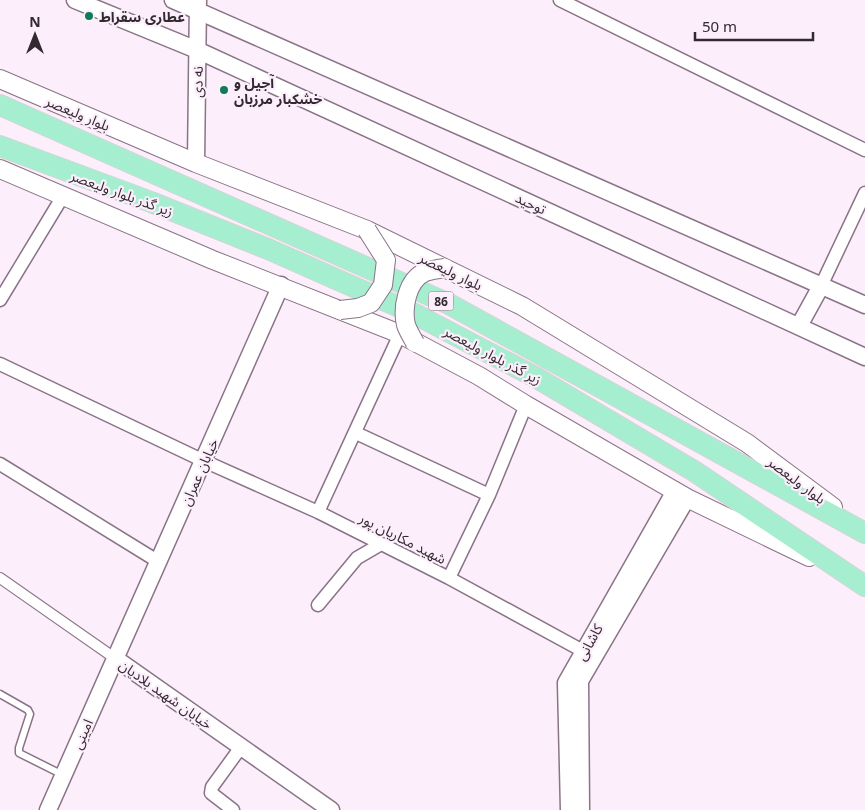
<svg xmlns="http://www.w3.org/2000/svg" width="865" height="810" viewBox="0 0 865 810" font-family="'Noto Sans','Noto Sans Arabic',sans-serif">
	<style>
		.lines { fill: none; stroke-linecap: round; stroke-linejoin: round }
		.service-casing { stroke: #897487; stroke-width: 9 }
		.pedestrian-casing { stroke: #897487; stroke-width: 12 }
		.minor-casing { stroke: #897487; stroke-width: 15 }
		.tertiary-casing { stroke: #897487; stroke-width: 19 }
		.secondary-casing { stroke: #897487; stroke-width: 20 }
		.primary-casing { stroke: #d6d4d6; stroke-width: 22 }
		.service { stroke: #fff; stroke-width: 6 }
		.pedestrian { stroke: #fff; stroke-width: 10 }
		.minor { stroke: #fff; stroke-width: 12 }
		.tertiary { stroke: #fff; stroke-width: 16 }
		.secondary { stroke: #fff; stroke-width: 18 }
		.primary { stroke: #a6eed0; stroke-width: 20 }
		.secondary-bridge-casing { stroke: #897487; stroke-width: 20; stroke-linecap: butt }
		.secondary-bridge { stroke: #fff; stroke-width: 18 }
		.poi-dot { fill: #0d7c57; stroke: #fceefa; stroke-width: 2 }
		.labels { text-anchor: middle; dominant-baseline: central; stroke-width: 4.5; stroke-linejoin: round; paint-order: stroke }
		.shield { fill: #fceefa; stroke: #6f646d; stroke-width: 1 }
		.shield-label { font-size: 12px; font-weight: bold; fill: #322931 }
		.poi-label { font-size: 14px; font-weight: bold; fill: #322931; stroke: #fceefa; text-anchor: start }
		.street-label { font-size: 14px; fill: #322931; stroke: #fceefa }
	</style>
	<rect width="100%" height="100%" fill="#fceefa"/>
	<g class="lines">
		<g class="service-casing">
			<path id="service" d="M 0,694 L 28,710 L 30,714 L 19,748 L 19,753 L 63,775"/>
		</g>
		<g class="pedestrian-casing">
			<path id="pedestrian" d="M 0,578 L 116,659"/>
		</g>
		<g class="minor-casing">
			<path id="minor" d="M 560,0 L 865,150
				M 821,286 L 865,193
				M 0,300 L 63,196
				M 0,364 L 204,461 L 318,512 L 449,578 L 583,651
				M 356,433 L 489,495
				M 0,464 L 159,562
				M 318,512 L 400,334
				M 449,578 L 489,495 L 526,405
				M 318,605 L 357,558 L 381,544
				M 233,810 L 211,793 L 212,787 L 241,747"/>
		</g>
		<g class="tertiary-casing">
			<path id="tertiary" d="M 75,0 L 197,50 L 865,357
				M 173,0 L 865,305
				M 196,163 L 198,0
				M 799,326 L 821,286
				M 116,659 L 331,810
				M 48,810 L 281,285
				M 569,810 L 566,683 L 675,491
				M 581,810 L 580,681 L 687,498"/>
		</g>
		<g class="secondary-casing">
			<path id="secondary" d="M 0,79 L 196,163 L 367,230 L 522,306 L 747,443 L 833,507
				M 0,169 L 213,260 L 400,334 L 479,376 L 526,405 L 687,498 L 809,557"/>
		</g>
		<g class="primary-casing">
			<path id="primary" d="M 0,105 L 449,304 L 865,533
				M 0,146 L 151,202 L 268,249 L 415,314 L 537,378 L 694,471 L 865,586"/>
		</g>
		<use href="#service" class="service"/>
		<use href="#pedestrian" class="pedestrian"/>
		<use href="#minor" class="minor"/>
		<use href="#tertiary" class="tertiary"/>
		<use href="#secondary" class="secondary"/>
		<use href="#primary" class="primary"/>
		<g class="secondary-bridge-casing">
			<path id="secondary-bridge" d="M 340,310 L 358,308 L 371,303 L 383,285 L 386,260 L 367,230
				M 415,343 C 412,337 408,331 406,325 C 402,308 407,280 425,272 C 431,270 438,269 445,268"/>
		</g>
		<use href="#secondary-bridge" class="secondary-bridge"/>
	</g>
	<g class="poi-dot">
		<circle cx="89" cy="16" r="5"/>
		<circle cx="224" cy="90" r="5"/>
	</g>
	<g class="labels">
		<rect class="shield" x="428.5" y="291.5" width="25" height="19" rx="4"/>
		<g class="shield-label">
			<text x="441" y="301">86</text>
		</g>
		<g class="poi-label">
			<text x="99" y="16">عطاری سقراط</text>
			<text x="234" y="82">آجیل و<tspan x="234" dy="16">خشکبار مرزبان</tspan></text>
		</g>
		<g class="street-label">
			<text transform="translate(197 82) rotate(-89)">نه دی</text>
			<text transform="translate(78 113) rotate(23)">بلوار ولیعصر</text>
			<text transform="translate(122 193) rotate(20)">زیر گذر بلوار ولیعصر</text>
			<text transform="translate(531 203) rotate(25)">توحید</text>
			<text transform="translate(451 271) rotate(26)">بلوار ولیعصر</text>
			<text transform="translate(493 355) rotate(28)">زیر گذر بلوار ولیعصر</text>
			<text transform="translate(199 472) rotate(-66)">خیابان عمران</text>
			<text transform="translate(797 480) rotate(37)">بلوار ولیعصر</text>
			<text transform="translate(403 538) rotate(27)">شهید مکاریان پور</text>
			<text transform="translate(589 642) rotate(-61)">کاشانی</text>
			<text transform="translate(166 694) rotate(35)">خیابان شهید بلادیان</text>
			<text transform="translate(82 734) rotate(-66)">امینی</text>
		</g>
	</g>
	<g transform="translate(35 35)" stroke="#fceefa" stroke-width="4" paint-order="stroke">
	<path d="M0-4L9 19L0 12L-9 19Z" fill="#322931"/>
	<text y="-8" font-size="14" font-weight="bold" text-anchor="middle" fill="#322931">N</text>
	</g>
	<path d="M695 32v8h118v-8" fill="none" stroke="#322931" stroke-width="2.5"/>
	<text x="702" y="32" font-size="15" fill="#322931" stroke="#fceefa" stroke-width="4" paint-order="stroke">50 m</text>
</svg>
